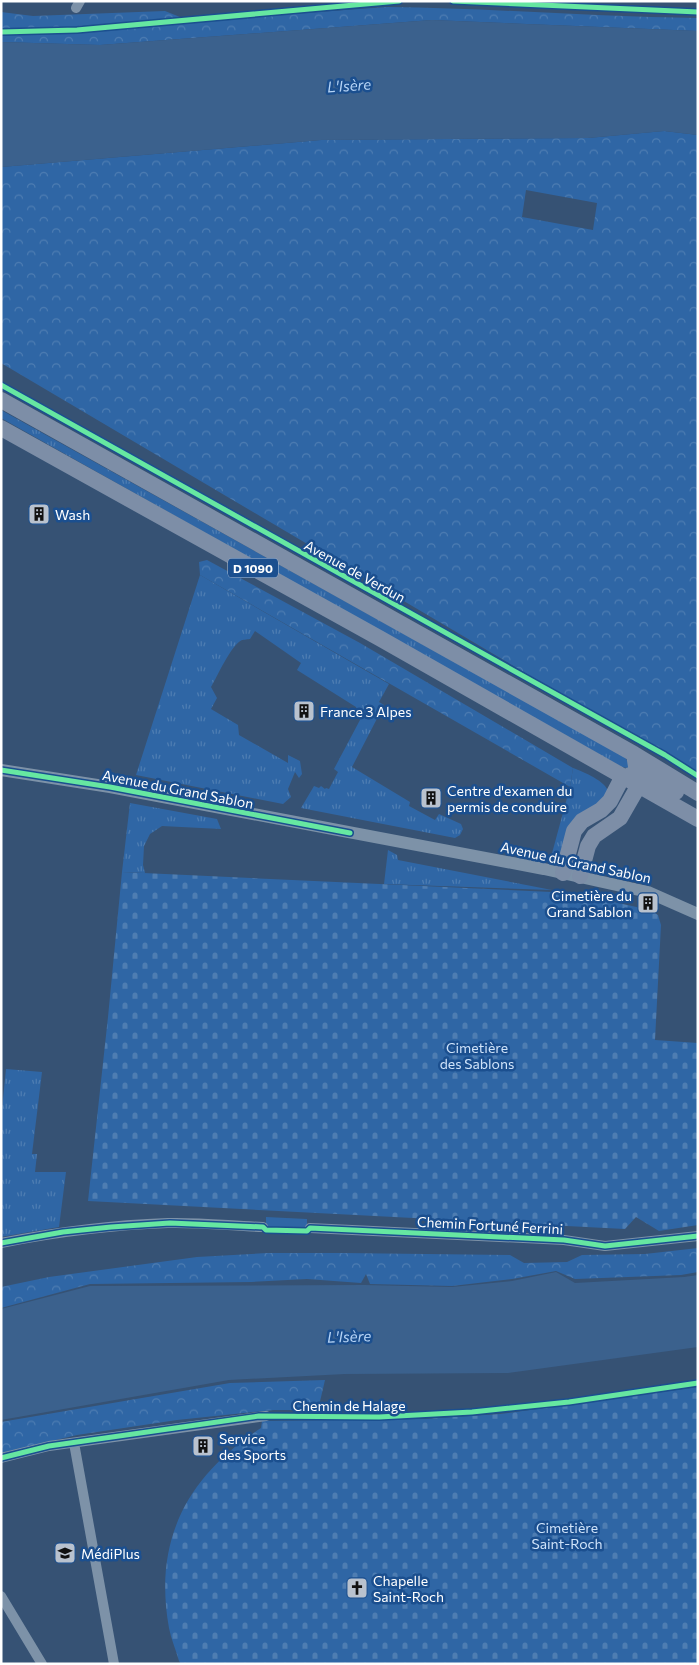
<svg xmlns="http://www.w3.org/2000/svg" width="699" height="1665" viewBox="0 0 699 1665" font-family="Commissioner,sans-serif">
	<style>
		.grass { fill: url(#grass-tufts) }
		.forest { fill: url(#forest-crowns); fill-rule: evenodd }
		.cemetery { fill: url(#cemetery-stones) }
		.pitch { fill: #2f66a5 }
		.water { fill: #3b618d }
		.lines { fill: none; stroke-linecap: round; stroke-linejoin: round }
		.minor { stroke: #7d92a8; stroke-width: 10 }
		.tertiary { stroke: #7d92a8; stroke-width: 12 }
		.primary { stroke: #7d8ea7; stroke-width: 16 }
		.cycleway-casing { stroke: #1b4f8f; stroke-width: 8 }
		.cycleway { stroke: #66e7a1; stroke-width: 5 }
		.labels { text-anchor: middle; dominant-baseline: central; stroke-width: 5; stroke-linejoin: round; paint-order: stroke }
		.shield { fill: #1b4f8f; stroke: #bbcadd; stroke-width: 1 }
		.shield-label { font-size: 12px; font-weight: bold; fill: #fff }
		.poi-label { font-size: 14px; fill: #fff; stroke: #1b4f8f; text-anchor: start }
		.street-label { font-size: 14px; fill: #fff; stroke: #1b4f8f }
		.park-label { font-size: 14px; fill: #cfe3fa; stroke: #1b4f8f }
		.water-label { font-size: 15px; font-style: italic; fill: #b5d3f5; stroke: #1b4f8f }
	</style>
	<defs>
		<pattern id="grass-tufts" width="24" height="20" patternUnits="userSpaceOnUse" patternTransform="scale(1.25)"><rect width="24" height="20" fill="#2f66a5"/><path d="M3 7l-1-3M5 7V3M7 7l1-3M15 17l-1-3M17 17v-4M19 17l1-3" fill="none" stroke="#4e7db2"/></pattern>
		<pattern id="forest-crowns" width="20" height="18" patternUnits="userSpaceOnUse" patternTransform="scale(1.25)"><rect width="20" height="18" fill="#2f66a5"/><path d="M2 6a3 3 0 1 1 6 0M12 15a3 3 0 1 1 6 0" fill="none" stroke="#4e7db2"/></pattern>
		<pattern id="cemetery-stones" width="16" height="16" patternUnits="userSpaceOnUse" patternTransform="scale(1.25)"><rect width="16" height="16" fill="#2f66a5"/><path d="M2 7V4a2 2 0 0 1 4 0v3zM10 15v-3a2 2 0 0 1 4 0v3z" fill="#4e7db2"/></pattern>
	</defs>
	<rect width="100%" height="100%" fill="#365274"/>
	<path class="grass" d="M 1,410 L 625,757 L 630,766 L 628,768 L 622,767 L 1,418 Z
		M 200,575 L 389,684 L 379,702 L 384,705 L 352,767 L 410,802 L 409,806 L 435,820 L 439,814 L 461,824 L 463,829 L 460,835 L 455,838 L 301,808 L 314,786 L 319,788 L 321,786 L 325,789 L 326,788 L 329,789 L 338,772 L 334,769 L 360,720 L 356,707 L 297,670 L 301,663 L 255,631 L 250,639 C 249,639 243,640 242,640 C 231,645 217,677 211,687 L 217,698 L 211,709 L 238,725 L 239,735 L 288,763 L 288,755 L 300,761 L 302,774 L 299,778 L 295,772 L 288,789 L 291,797 L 283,804 L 136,775 Z
		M 573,768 C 584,772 606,781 609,793 L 563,860 L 551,857 L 570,787 Z
		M 130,803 L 217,819 L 221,829 L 162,826 L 150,834 L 144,846 L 143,865 L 145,873 L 122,872 Z
		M 388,850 L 397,855 L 398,860 L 552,890 L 384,884 Z
		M 6,1069 L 42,1072 L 32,1154 L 37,1154 L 35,1172 L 66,1172 L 59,1227 L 1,1237 L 1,1119 Z"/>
	<path class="forest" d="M 387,7 C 491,8 594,17 698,18 L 698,31 L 432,20 L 100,45 L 1,42 L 1,12 L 33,16 L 165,11 L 190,21 Z
		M 664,131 L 698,135 L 698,775 L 1,363 L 1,167 L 321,140 L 588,138 ZM 526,190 L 597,203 L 593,230 L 522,217 Z
		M 207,560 L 360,643 L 573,768 L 570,787 L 200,575 L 199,562 Z
		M 698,1248 L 698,1272 L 681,1275 L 575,1279 L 556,1271 L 512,1279 L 452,1286 L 370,1284 L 366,1274 L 361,1283 L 307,1279 L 251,1282 L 90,1284 L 1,1308 L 1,1287 L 49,1277 L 197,1257 L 267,1253 L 341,1253 L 510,1255 L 524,1263 L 567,1262 L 582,1255 L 645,1254 Z
		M 325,1380 L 318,1410 L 274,1410 L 177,1420 L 77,1435 L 1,1453 L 1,1422 L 230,1383 Z"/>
	<path class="cemetery" d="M 122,872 L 573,893 L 650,910 L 658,915 L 661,925 L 655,1040 L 698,1043 L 698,1225 L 659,1231 L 636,1217 L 625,1229 L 88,1201 L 108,1017 Z
		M 698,1387 L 698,1664 L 181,1664 L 179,1661 C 176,1650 171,1639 169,1628 C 153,1539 188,1476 261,1428 L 262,1421 L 424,1419 L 500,1414 Z"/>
	<path class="pitch" d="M 266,1217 L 307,1219 L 307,1233 L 266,1231 Z"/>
	<path class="water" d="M 432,20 L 698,31 L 698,135 L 664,131 L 588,138 L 321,140 L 1,167 L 1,42 L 100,45 Z
		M 556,1272 L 575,1283 L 684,1277 L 698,1275 L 698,1347 L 508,1373 L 345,1374 L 229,1380 L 1,1420 L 1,1309 L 90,1286 L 364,1285 L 452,1287 L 512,1281 Z"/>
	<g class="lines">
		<path class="minor" d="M 76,8 L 80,1
			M 310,1228 L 564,1240 L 605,1246 L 698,1236
			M 1,1243 C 56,1232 112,1225 168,1223 C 199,1222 232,1226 263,1227
			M 74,1443 L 114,1664
			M 1,1458 L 49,1446 L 266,1416
			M 1,1596 L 42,1664"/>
		<path class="tertiary" d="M 1,770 L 110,787 L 544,869 L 648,892 L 698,914"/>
		<path class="primary" d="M 1,400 L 634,754 L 698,793
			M 1,428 L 381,639 L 698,819
			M 630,775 C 647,774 661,784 676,792
			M 563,873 L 574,831 L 582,821 L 601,810 L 610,801 L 623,776
			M 580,876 L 588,846 L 594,836 L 620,818 L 639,785 L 634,754"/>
		<g class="cycleway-casing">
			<path id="cycleway" d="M 453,1 L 698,12
				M 1,32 L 77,30 L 399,1
				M 1,385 L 665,755 L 698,776
				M 1,770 L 110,787 L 350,833
				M 1,1243 L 63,1232 L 111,1227 L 170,1223 L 263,1227 L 266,1230 L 307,1231 L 310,1228 L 564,1240 L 605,1246 L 698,1236
				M 1,1458 L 49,1446 L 259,1416 L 379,1417 L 472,1412 L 569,1402 L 698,1383"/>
		</g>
		<use href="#cycleway" class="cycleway"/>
	</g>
	<defs>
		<g id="building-square" transform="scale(1.125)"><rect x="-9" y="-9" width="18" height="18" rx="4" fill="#b9c2ce" stroke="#1b4f8f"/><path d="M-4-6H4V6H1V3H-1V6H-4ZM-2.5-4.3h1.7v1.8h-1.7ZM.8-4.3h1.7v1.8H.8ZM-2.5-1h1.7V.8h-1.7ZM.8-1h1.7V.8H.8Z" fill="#111"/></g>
		<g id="university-square" transform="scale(1.125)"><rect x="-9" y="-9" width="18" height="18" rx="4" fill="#b9c2ce" stroke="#1b4f8f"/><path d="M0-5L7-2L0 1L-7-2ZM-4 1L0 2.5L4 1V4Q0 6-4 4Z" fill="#111"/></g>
		<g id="church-square" transform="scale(1.125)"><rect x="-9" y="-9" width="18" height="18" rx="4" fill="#b9c2ce" stroke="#1b4f8f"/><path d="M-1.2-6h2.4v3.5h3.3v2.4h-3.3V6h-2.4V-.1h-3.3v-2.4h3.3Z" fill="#111"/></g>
	</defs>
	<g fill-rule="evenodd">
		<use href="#building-square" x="39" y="514"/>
		<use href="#building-square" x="304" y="711"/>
		<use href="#building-square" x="431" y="798"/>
		<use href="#building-square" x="648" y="903"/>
		<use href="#building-square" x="203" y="1446"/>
		<use href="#university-square" x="65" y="1553"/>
		<use href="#church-square" x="357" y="1588"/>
	</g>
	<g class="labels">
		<rect class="shield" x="228" y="558.5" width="50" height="19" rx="4"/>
		<g class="shield-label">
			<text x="253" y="568">D 1090</text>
		</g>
		<g class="poi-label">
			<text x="55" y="514">Wash</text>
			<text x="320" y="711">France 3 Alpes</text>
			<text x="447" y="790">Centre d'examen du<tspan x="447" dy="16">permis de conduire</tspan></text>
			<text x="632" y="895" text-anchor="end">Cimetière du<tspan x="632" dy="16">Grand Sablon</tspan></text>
			<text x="219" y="1438">Service<tspan x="219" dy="16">des Sports</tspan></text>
			<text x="81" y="1553">MédiPlus</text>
			<text x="373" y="1580">Chapelle<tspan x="373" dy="16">Saint-Roch</tspan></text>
		</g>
		<g class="street-label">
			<text transform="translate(355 571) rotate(29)">Avenue de Verdun</text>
			<text transform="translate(178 789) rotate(11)">Avenue du Grand Sablon</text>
			<text transform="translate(576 862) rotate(12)">Avenue du Grand Sablon</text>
			<text transform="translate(490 1225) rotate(3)">Chemin Fortuné Ferrini</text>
			<text x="349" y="1405">Chemin de Halage</text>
		</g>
		<g class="park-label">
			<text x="477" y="1047">Cimetière<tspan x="477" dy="16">des Sablons</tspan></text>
			<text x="567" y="1527">Cimetière<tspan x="567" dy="16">Saint-Roch</tspan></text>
		</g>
		<g class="water-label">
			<text transform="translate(349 85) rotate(-4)">L'Isère</text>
			<text transform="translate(349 1336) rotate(-2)">L'Isère</text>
		</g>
	</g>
	<rect width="699" height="1665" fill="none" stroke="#ffffff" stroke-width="5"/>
</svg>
